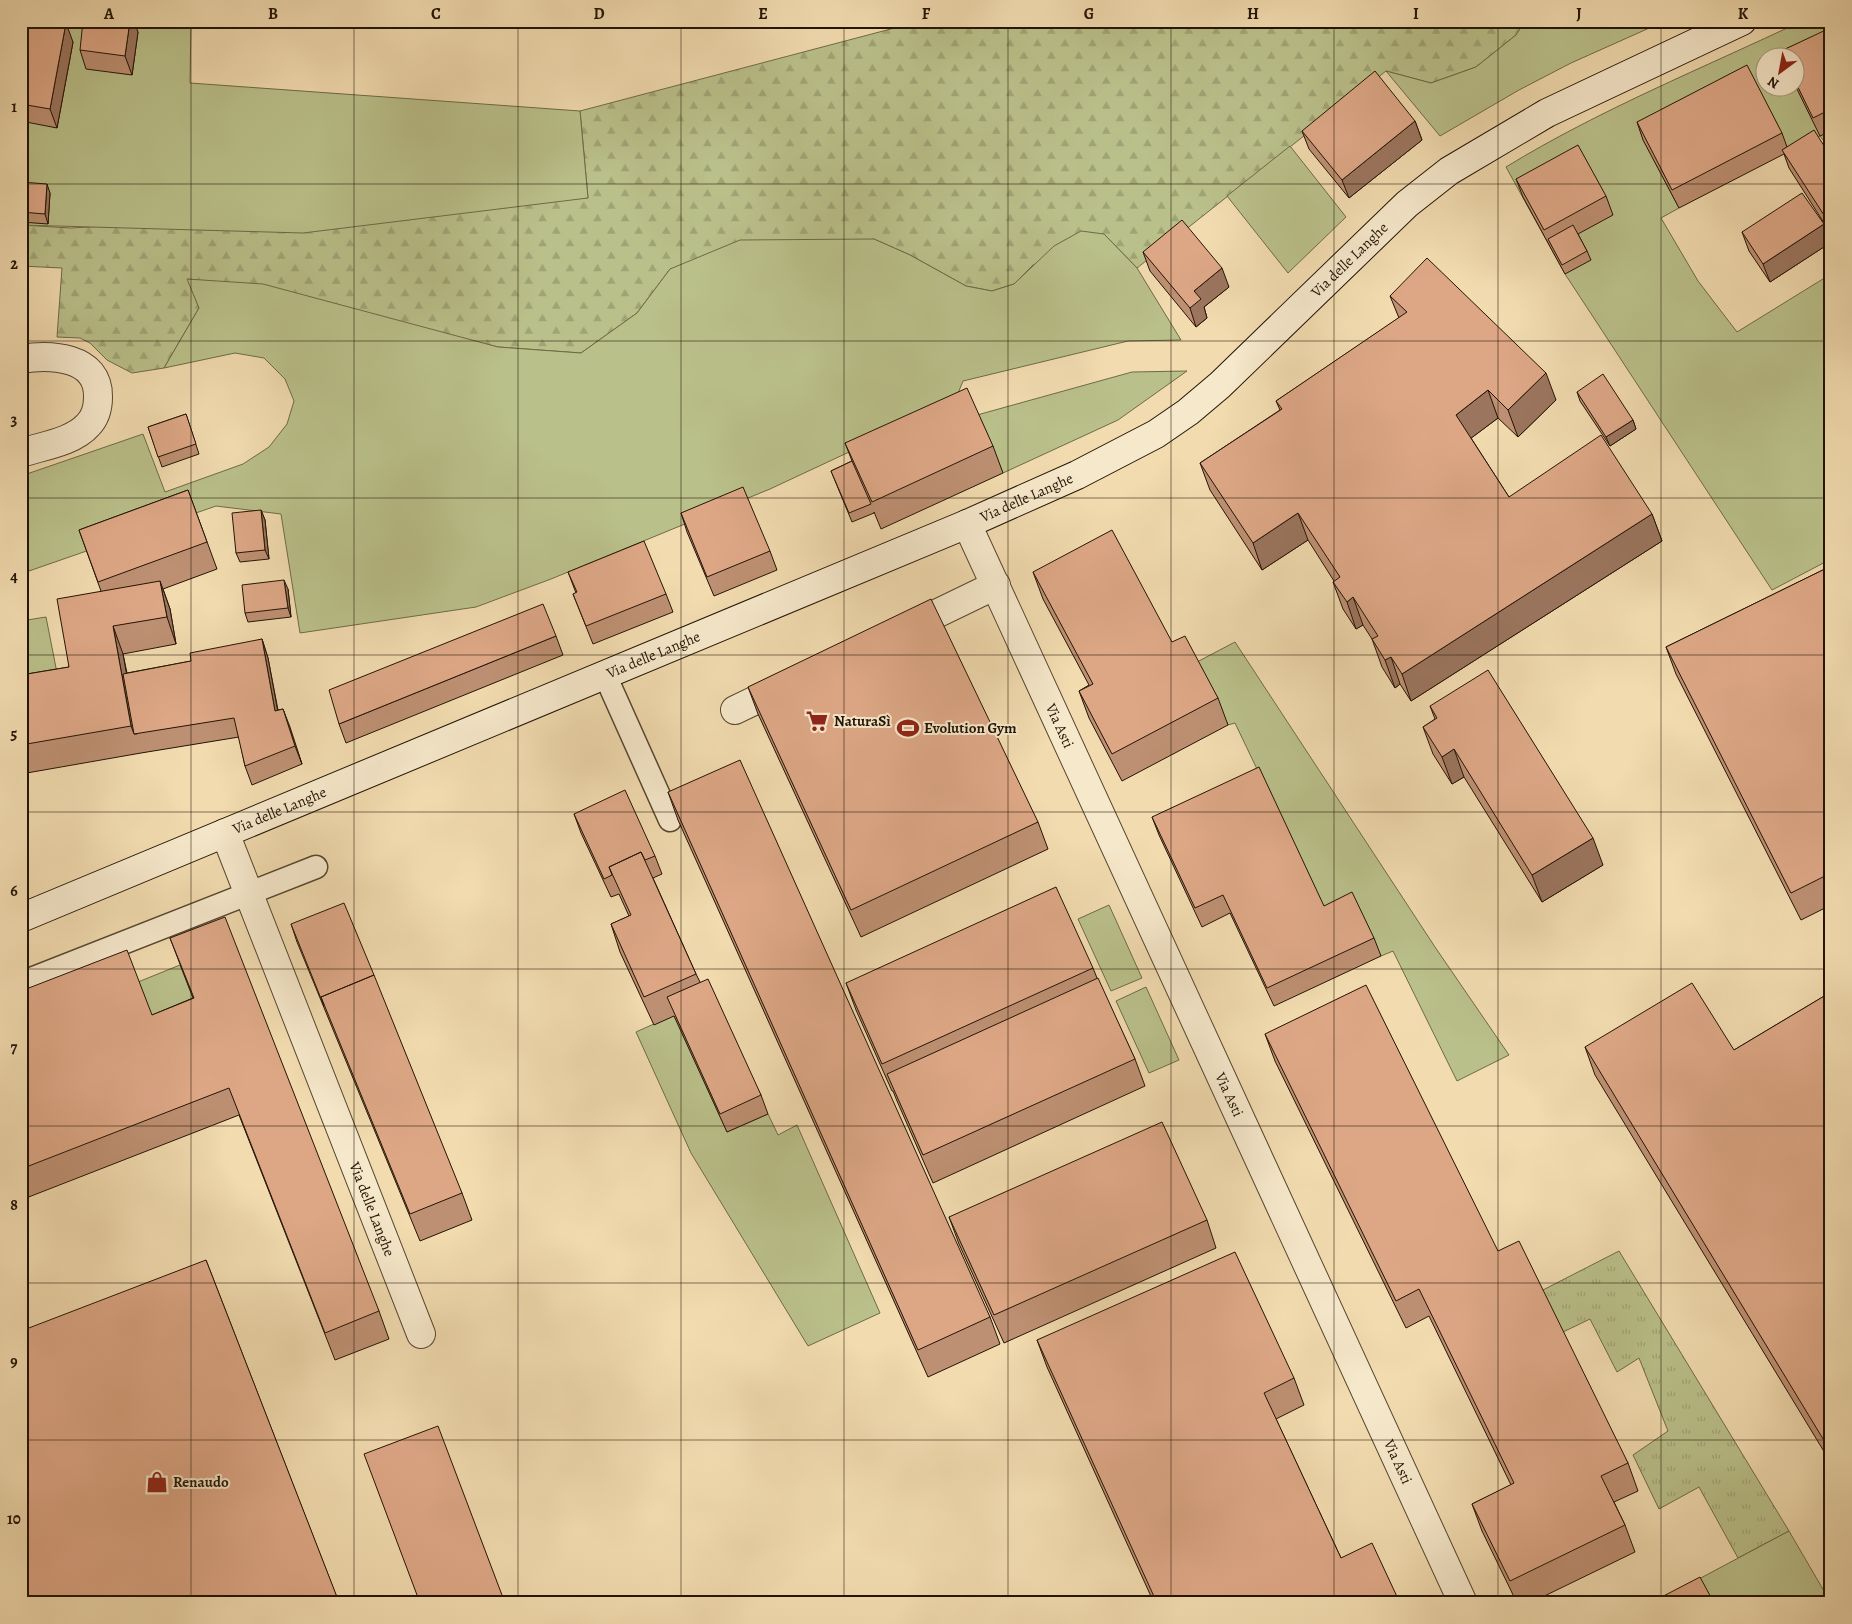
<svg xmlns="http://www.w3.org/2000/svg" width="1852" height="1624" viewBox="0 0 1852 1624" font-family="Alegreya,serif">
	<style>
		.grass { fill: url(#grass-tufts); stroke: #6e6a47 }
		.forest { fill: url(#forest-firs); stroke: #6e6a47 }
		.garden { fill: #bac08a; stroke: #6e6a47; fill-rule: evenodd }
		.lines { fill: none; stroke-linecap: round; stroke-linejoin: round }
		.service-casing { stroke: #56462f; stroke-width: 25 }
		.minor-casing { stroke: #56462f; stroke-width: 30 }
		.secondary-casing { stroke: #231404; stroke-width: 30 }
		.service { stroke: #f6e8cb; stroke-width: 22 }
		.minor { stroke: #f6e8cb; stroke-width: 28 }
		.secondary { stroke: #f6e8cb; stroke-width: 28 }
		.wall { fill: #be9073; stroke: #231404 }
		.shaded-wall { fill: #9b755e; stroke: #231404 }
		.building { fill: #dda786; stroke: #231404 }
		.grid { fill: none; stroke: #231404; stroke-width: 1; stroke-opacity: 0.55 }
		.labels { text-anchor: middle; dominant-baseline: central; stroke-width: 4; stroke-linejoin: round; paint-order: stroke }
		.street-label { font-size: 15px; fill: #231404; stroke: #f6e8cb }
		.poi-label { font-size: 15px; font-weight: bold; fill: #231404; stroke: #f6e8cb; text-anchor: start }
		.neatline { fill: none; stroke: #231404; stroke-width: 2 }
		.grid-label { font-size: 16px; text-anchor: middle; font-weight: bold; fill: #231404 }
	</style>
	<defs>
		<pattern id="grass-tufts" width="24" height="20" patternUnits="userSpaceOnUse" patternTransform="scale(1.25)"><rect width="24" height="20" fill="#bac08a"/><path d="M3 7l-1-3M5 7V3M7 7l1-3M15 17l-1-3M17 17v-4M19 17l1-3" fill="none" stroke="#a0a475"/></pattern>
		<pattern id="forest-firs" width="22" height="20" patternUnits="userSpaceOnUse" patternTransform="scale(1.25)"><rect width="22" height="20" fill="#bac08a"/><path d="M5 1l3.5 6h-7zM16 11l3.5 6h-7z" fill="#a0a475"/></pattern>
	</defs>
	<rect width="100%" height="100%" fill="#f1dbaf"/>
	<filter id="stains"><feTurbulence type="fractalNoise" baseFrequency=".004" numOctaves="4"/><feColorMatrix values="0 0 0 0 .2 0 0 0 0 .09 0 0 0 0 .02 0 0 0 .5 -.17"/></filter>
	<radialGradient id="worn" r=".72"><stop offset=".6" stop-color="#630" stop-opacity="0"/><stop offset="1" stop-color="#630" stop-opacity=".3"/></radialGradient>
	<path class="grass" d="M 1619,1251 L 1789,1531 L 1738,1558 L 1699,1487 L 1659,1509 L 1633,1455 L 1668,1431 L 1639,1358 L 1617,1372 L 1590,1319 L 1561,1333 L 1541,1291 Z"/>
	<path class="forest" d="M 921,21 L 1525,21 L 1516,35 L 1476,67 L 1431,83 L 1386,71 L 1137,268 L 1104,234 L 1033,265 L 1014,284 L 992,291 L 966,286 L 910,255 L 874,239 L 670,269 L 637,313 L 581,353 L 498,347 L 382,318 L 188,279 L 199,308 L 164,368 L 132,373 L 107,360 L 90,343 L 80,338 L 57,337 L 62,268 L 21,266 L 21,225 L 71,228 L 588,198 L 580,111 Z"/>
	<path class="garden" d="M 33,21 L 191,21 L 190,83 L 580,111 L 588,198 L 303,233 L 21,225 L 21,44 Z
		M 1525,21 L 1665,21 L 1571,63 L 1519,90 L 1440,136 L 1386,71 L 1431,83 L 1476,67 L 1516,35 Z
		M 1802,21 L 1831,22 L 1831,150 L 1820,136 L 1789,152 L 1644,140 L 1679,208 L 1661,218 L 1698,281 L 1737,332 L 1831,274 L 1831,559 L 1772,590 L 1565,274 L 1506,167 C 1599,110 1703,68 1802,21 ZM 1764,58 L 1794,58 L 1794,88 L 1764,88 Z
		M 1290,146 L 1346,217 L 1288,273 L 1227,196 Z
		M 1081,231 L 1104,234 L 1137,268 L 1181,340 L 1128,341 L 963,381 L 954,403 L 770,489 L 551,579 L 476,607 L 300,633 L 281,514 L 216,506 L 29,571 L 21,545 L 21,476 L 143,434 L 165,492 L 243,464 L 269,447 L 287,424 L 294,401 L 285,379 L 264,358 L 235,353 L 164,368 L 199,308 L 187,279 L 263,284 L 498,347 L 581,353 L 637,313 L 670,269 L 740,240 L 874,239 L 910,255 L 966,286 L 992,291 L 1014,284 L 1054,246 Z
		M 1187,371 L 1118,420 L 1003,473 L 977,415 L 1132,372 Z
		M 46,617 L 58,678 L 21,686 L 21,621 Z
		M 1235,642 L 1435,947 L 1509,1055 L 1457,1081 L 1393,951 L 1381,956 L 1331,924 L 1235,723 L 1228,725 L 1195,663 Z
		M 1109,905 L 1142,978 L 1111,991 L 1078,919 Z
		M 180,965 L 204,1025 L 162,1042 L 138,982 Z
		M 1146,987 L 1179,1060 L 1149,1073 L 1116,1001 Z
		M 674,1015 L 727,1132 L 768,1114 L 778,1135 L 797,1125 L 880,1313 L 808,1346 L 691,1153 L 636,1032 Z
		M 1789,1531 L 1831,1603 L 1709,1603 L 1697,1580 Z"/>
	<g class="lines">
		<g class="service-casing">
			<path id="service" d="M 605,675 L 670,820
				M 21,983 L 316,867"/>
		</g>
		<g class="minor-casing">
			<g id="minor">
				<path d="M 21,359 C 50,354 99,356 98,397 C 98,407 95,418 88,425 C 73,442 42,446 21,453"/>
				<path id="s1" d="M 967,524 L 1463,1603"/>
				<path d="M 905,629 L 996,585"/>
				<path d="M 735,710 L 787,685"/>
				<path id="s2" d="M 225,833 L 421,1334"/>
			</g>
		</g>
		<g class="secondary-casing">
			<g id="secondary">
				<path id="s3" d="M 21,918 L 967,524 L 1077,475 L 1156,434 L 1188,412 L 1220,385 L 1407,204 L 1449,171 L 1547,113 L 1742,21"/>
			</g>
		</g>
		<use href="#service" class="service"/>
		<use href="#minor" class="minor"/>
		<use href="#secondary" class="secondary"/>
	</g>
	<path class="wall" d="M 21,21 L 73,42 L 57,128 L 21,121 Z
		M 1831,29 L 1831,131 L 1820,136 L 1794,83 L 1794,58 L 1784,58 L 1781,51 Z
		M 138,32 L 132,75 L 86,69 L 80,50 Z
		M 1415,121 L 1422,140 L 1349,198 L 1309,149 L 1302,131 Z
		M 1637,122 L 1782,133 L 1787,147 L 1831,157 L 1831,234 L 1789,168 L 1784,154 L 1679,208 L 1643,140 Z
		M 1516,179 L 1606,196 L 1613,215 L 1578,234 L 1587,251 L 1591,260 L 1565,274 L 1523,197 Z
		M 21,182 L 50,193 L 48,224 L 21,222 Z
		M 1824,224 L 1830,243 L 1770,282 L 1749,251 L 1742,232 Z
		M 1143,252 L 1229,287 L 1204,307 L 1207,318 L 1196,327 L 1150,271 Z
		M 1390,296 L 1556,400 L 1518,437 L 1498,418 L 1471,438 L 1509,497 L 1652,514 L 1662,541 L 1411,701 L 1400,684 L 1395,688 L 1382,667 L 1372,639 L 1363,625 L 1356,629 L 1343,609 L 1333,582 L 1334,581 L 1308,540 L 1262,570 L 1210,490 L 1200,463 L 1280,410 L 1276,401 L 1399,318 Z
		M 1577,392 L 1633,420 L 1636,429 L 1610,446 L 1580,401 Z
		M 186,414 L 199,454 L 162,467 L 148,427 Z
		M 845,443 L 993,446 L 1003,473 L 881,529 L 874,512 L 874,513 L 852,522 L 831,471 L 852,461 Z
		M 188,490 L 217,569 L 163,589 L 170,609 L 176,644 L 123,654 L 127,673 L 191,661 L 262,639 L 268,658 L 278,710 L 283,709 L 302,764 L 252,785 L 245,766 L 239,737 L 141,753 L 21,774 L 21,675 L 69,667 L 101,591 L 79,530 Z
		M 261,510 L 265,520 L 269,559 L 240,562 L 236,553 Z
		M 681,513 L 770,551 L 777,570 L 714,596 L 687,532 Z
		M 1831,566 L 1831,905 L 1801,920 L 1676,674 L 1666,647 Z
		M 568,572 L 666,594 L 673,612 L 593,644 L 573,594 L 576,593 Z
		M 1033,572 L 1172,642 L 1218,698 L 1228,725 L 1122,781 L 1089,718 L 1079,691 L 1089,685 L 1043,599 Z
		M 288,589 L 291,617 L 248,622 L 245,613 Z
		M 556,636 L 563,655 L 346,743 L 339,724 Z
		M 748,687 L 1038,822 L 1048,849 L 861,937 L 758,714 Z
		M 1430,706 L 1603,865 L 1542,902 L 1464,777 L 1452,784 L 1433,754 L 1423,727 L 1435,719 Z
		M 668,792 L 990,1317 L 1000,1344 L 928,1377 L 678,820 Z
		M 574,814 L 655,856 L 662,874 L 653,878 L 696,974 L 700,982 L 761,1095 L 768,1114 L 727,1132 L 674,1016 L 654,1025 L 620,952 L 611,924 L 629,916 L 619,894 L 611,897 L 581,833 Z
		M 1152,817 L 1324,906 L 1374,938 L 1381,956 L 1274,1006 L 1230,913 L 1202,927 L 1159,835 Z
		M 291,924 L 462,1193 L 472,1220 L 420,1241 L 297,942 Z
		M 170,938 L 379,1311 L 389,1339 L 335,1360 L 239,1115 L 21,1200 L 21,991 L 152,1015 L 193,998 Z
		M 1093,968 L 1097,978 L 1135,1059 L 1145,1086 L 933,1183 L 897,1101 L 893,1091 L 892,1091 L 856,1010 L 846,983 Z
		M 1831,992 L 1831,1463 L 1595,1075 L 1585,1047 L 1734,1050 Z
		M 1265,1034 L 1498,1251 L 1628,1463 L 1638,1491 L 1614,1502 L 1625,1525 L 1635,1552 L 1530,1603 L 1517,1603 L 1482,1531 L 1472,1504 L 1511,1485 L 1429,1316 L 1406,1328 L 1275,1061 Z
		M 949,1217 L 1207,1220 L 1216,1248 L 1004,1343 L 959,1244 Z
		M 206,1260 L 339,1603 L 21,1603 Z
		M 1037,1340 L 1294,1378 L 1304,1405 L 1276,1419 L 1341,1558 L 1400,1603 L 1154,1603 L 1047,1367 Z"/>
	<path class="shaded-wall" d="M 130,21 L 134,21 L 138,32 L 132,75 L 125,56 Z
		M 66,23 L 73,42 L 57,128 L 50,109 Z
		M 1415,121 L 1422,140 L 1349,198 L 1342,180 Z
		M 47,184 L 50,193 L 48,224 L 45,214 Z
		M 1824,224 L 1830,243 L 1770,282 L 1763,264 Z
		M 1222,268 L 1229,287 L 1204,307 L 1207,318 L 1196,327 L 1190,308 L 1194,291 Z
		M 1546,373 L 1556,400 L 1518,437 L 1508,410 Z
		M 1488,390 L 1498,418 L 1466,442 L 1456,415 Z
		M 1633,420 L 1636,429 L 1610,446 L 1606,437 Z
		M 261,510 L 265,520 L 269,559 L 265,550 Z
		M 1298,513 L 1308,540 L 1262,570 L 1253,543 Z
		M 1652,514 L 1662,541 L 1411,701 L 1402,674 Z
		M 284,580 L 288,589 L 291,617 L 288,608 Z
		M 160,581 L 170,609 L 176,644 L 167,617 Z
		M 1353,597 L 1363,625 L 1356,629 L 1347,602 Z
		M 113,626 L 123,654 L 137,734 L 134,734 L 131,726 Z
		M 262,639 L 268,658 L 281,729 L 275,711 Z
		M 1391,657 L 1400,684 L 1395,688 L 1385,660 Z
		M 283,709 L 290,727 L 302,764 L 295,746 Z
		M 1454,749 L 1464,777 L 1452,784 L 1442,757 Z
		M 1593,838 L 1603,865 L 1542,902 L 1532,875 Z"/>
	<path class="building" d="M 21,21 L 54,21 L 66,23 L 50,109 L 21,104 Z
		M 83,21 L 130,21 L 125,56 L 80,50 Z
		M 1830,28 L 1831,29 L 1831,109 L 1813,118 L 1794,79 L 1794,58 L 1784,58 L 1781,51 Z
		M 1747,65 L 1782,133 L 1672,190 L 1637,122 Z
		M 1375,71 L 1415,121 L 1342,180 L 1302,131 Z
		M 1814,130 L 1831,157 L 1831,226 L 1782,150 Z
		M 1578,145 L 1606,196 L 1544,230 L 1516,179 Z
		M 21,182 L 47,184 L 45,214 L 21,212 Z
		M 1802,193 L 1824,224 L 1763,264 L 1742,232 Z
		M 1182,220 L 1222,268 L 1194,291 L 1201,299 L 1190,308 L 1143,252 Z
		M 1573,225 L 1587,251 L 1562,265 L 1548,239 Z
		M 1427,258 L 1546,373 L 1508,410 L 1488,390 L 1456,415 L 1509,497 L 1601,435 L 1652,514 L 1402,674 L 1391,657 L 1385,660 L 1372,639 L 1378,636 L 1353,597 L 1347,602 L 1333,582 L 1340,577 L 1298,513 L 1253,543 L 1200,463 L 1282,409 L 1276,401 L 1407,312 L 1390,296 Z
		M 1603,374 L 1633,420 L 1606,437 L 1577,392 Z
		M 967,388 L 993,446 L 872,502 L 845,443 Z
		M 186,414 L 196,444 L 158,457 L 148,427 Z
		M 852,461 L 871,504 L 849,513 L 831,471 Z
		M 743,487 L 770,551 L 707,577 L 681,513 Z
		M 188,490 L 207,542 L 98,582 L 79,530 Z
		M 261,510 L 265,550 L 236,553 L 232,513 Z
		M 1112,530 L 1172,642 L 1185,636 L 1218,698 L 1112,754 L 1079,691 L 1093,684 L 1033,572 Z
		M 644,541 L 666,594 L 586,626 L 573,594 L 577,592 L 568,572 Z
		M 1831,566 L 1831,873 L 1791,893 L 1666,647 Z
		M 284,580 L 288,608 L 245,613 L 242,585 Z
		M 160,581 L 167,617 L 113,626 L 131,726 L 21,745 L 21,675 L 69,667 L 57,599 Z
		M 931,599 L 1038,822 L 851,910 L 748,687 Z
		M 543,604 L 556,636 L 339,724 L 329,690 Z
		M 262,639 L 275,711 L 283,709 L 295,746 L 245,766 L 234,718 L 134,734 L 123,674 L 191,661 L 190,653 Z
		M 1488,670 L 1593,838 L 1532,875 L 1454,749 L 1442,757 L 1423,727 L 1437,718 L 1430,706 Z
		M 740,760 L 990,1317 L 918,1350 L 668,792 Z
		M 1259,767 L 1324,906 L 1352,892 L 1374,938 L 1267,988 L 1223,895 L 1195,908 L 1152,817 Z
		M 625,790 L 655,856 L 645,860 L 641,852 L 609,867 L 612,875 L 604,879 L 574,814 Z
		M 641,852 L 696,974 L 644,997 L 611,924 L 631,915 L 609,867 Z
		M 1056,887 L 1093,968 L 882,1064 L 846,983 Z
		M 344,903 L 374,975 L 321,997 L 324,1006 L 291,924 Z
		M 225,917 L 379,1311 L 325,1333 L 229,1088 L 21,1169 L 21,991 L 127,950 L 152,1015 L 194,998 L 170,938 Z
		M 374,975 L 462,1193 L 410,1214 L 321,997 Z
		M 1098,978 L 1135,1059 L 923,1155 L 887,1074 Z
		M 708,979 L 761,1095 L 720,1114 L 667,997 Z
		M 1692,983 L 1734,1050 L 1831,992 L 1831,1452 L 1585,1047 Z
		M 1366,985 L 1498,1251 L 1519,1241 L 1628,1463 L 1601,1476 L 1625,1525 L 1510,1581 L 1472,1504 L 1514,1483 L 1419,1289 L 1396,1301 L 1265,1034 Z
		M 1162,1122 L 1207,1220 L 994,1315 L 949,1217 Z
		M 1235,1252 L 1294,1378 L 1264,1393 L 1341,1558 L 1372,1543 L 1400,1603 L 1157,1603 L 1037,1340 Z
		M 206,1260 L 337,1597 L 321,1603 L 21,1603 L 21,1331 Z
		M 438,1426 L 505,1603 L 420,1603 L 364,1454 Z
		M 1700,1577 L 1714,1603 L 1650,1603 Z"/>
	<path class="grid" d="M 191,21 L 191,1603M 354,21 L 354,1603M 518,21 L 518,1603M 681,21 L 681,1603M 844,21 L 844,1603M 1008,21 L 1008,1603M 1171,21 L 1171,1603M 1334,21 L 1334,1603M 1498,21 L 1498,1603M 1661,21 L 1661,1603M 21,184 L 1831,184M 21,341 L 1831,341M 21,498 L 1831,498M 21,655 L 1831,655M 21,812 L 1831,812M 21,969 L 1831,969M 21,1126 L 1831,1126M 21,1283 L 1831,1283M 21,1440 L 1831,1440"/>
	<defs>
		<g id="supermarket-bare" transform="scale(1.725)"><path d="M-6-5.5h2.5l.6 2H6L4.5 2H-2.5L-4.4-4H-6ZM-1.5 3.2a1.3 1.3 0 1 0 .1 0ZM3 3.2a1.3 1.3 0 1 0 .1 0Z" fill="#8f2418" stroke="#f6e8cb" stroke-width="2.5" paint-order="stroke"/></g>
		<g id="stadium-bare" transform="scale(1.725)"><path d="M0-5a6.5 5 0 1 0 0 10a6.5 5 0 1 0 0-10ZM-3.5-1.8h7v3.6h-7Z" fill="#8f2418" stroke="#f6e8cb" stroke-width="2.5" paint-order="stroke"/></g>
		<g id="shop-bare" transform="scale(1.725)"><path d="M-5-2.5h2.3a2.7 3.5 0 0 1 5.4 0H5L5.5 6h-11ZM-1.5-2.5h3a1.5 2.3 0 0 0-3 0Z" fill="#8f2418" stroke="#f6e8cb" stroke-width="2.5" paint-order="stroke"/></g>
	</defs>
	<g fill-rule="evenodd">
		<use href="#supermarket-bare" x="817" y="721"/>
		<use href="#stadium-bare" x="908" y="728"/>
		<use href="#shop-bare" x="157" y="1482"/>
	</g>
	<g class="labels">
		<g class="street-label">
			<text stroke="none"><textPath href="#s3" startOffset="1495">Via delle Langhe</textPath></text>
			<text stroke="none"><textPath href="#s3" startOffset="1090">Via delle Langhe</textPath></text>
			<text stroke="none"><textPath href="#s3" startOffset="685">Via delle Langhe</textPath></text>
			<text stroke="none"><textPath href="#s1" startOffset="222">Via Asti</textPath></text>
			<text stroke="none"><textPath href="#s3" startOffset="280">Via delle Langhe</textPath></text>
			<text stroke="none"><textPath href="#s1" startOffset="628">Via Asti</textPath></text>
			<text stroke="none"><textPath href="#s2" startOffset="404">Via delle Langhe</textPath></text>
			<text stroke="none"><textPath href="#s1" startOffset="1032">Via Asti</textPath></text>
		</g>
		<g class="poi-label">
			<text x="834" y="721">NaturaSì</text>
			<text x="924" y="728">Evolution Gym</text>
			<text x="173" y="1482">Renaudo</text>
		</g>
	</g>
	<rect width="1852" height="1624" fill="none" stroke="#f1dbaf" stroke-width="55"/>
	<g transform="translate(1780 72) rotate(212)"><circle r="24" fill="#f6e8cb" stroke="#a2937b"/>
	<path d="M0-4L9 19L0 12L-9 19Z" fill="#8f2418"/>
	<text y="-8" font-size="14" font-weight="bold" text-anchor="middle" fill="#231404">N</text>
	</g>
	<rect x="28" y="28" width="1796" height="1568" class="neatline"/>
	<g class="grid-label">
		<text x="109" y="19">A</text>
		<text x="273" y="19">B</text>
		<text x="436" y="19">C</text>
		<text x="599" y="19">D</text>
		<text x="763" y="19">E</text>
		<text x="926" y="19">F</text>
		<text x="1089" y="19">G</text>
		<text x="1253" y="19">H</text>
		<text x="1416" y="19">I</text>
		<text x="1579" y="19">J</text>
		<text x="1743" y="19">K</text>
		<text x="14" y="112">1</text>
		<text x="14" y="269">2</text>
		<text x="14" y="425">3</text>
		<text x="14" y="582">4</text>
		<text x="14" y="739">5</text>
		<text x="14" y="896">6</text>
		<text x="14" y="1053">7</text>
		<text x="14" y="1210">8</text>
		<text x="14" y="1367">9</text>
		<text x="14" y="1524">10</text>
	</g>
	<rect width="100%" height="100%" filter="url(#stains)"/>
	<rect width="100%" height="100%" fill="url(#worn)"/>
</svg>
